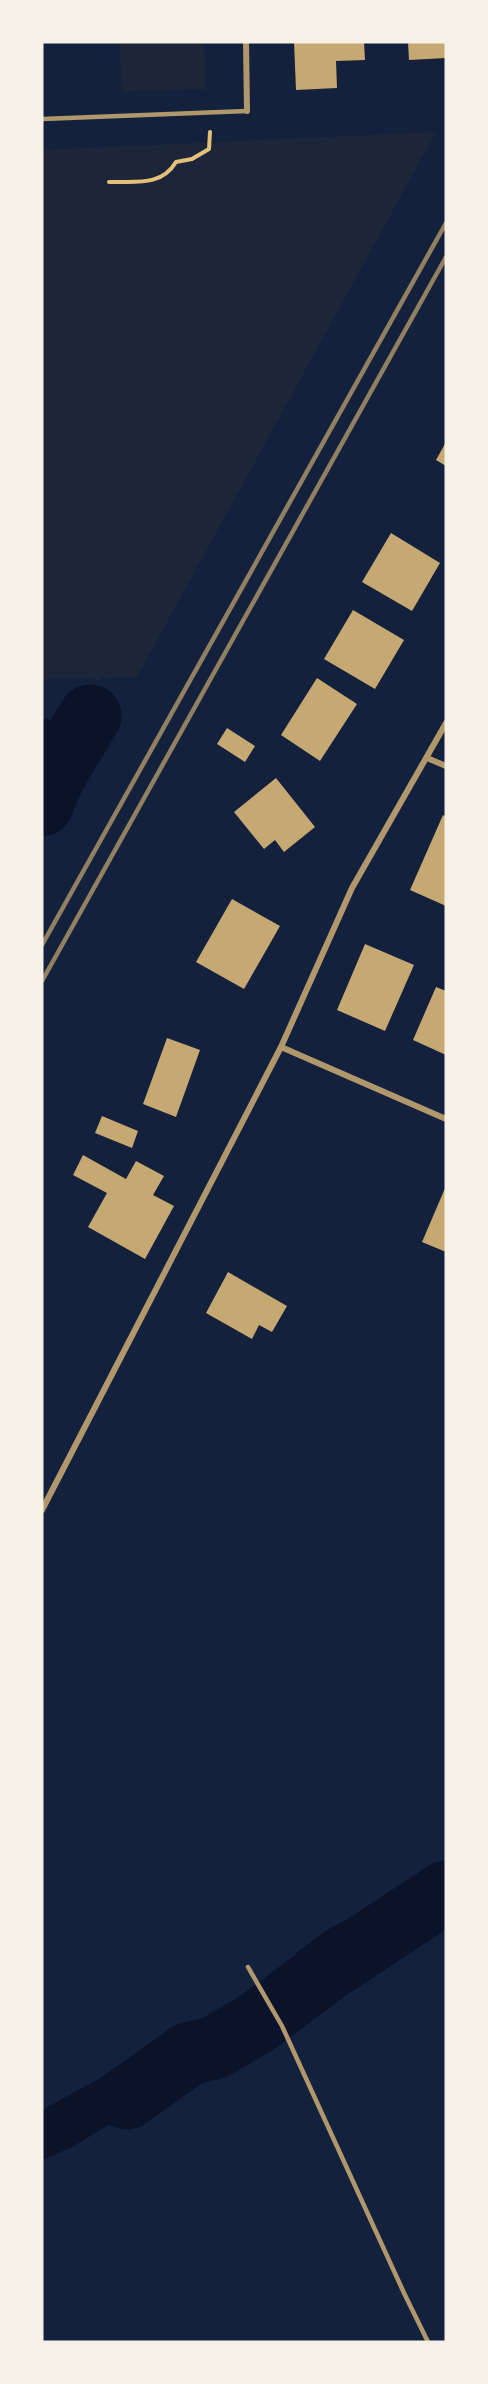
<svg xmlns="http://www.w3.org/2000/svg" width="488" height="2384" viewBox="0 0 488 2384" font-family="'DejaVu Sans',sans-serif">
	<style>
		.green { fill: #1d2539 }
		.water { fill: #0b132b }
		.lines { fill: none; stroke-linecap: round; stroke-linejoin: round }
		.river { stroke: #0b132b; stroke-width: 63 }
		.building { fill: #c6a872 }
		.path { stroke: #e5c07b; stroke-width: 4 }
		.service { stroke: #b1986c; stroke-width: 4.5 }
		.minor { stroke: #b1986c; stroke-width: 6 }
		.rail { stroke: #918062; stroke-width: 4.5 }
	</style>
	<rect width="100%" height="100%" fill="#14213d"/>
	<path class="green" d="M 119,42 L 204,42 L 206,89 L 122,91 Z
		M 436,132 L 137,677 L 100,678 L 99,681 L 88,678 L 42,679 L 42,150 Z"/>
	<path class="water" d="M 45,718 L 75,729 L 42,789 L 42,722 Z
		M 446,1859 L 446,1912 L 382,1953 L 314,1989 C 294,1982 298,1970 297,1952 L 329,1929 L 380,1901 Z
		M 184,2024 L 196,2030 L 204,2040 L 197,2058 L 112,2123 L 72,2147 L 42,2160 L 42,2110 L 95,2081 Z"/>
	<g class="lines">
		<path class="river" d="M 42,805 L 54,776 L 90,716
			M 127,2098 L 190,2053 L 214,2048 L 255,2024 L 329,1969 L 446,1892"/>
	</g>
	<path class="building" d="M 294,42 L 364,42 L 365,60 L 336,61 L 337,88 L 296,90 Z
		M 408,42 L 446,42 L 446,58 L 409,60 Z
		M 446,442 L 446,466 L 436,460 Z
		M 391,533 L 440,563 L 412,611 L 362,582 Z
		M 353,610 L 404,640 L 375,689 L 324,659 Z
		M 317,678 L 357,704 L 320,761 L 281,735 Z
		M 227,728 L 255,746 L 245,762 L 217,744 Z
		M 276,778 L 315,827 L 284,852 L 275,840 L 264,849 L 234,812 Z
		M 443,815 L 446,817 L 446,906 L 410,890 Z
		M 232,899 L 280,926 L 244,989 L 196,962 Z
		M 365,944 L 414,965 L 385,1031 L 337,1010 Z
		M 436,987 L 446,991 L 446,1055 L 413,1040 Z
		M 167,1038 L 200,1050 L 176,1117 L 143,1104 Z
		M 102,1116 L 138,1131 L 132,1148 L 95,1133 Z
		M 83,1155 L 126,1179 L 136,1161 L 164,1176 L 153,1195 L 174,1206 L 145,1259 L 88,1227 L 107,1193 L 73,1175 Z
		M 446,1186 L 446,1252 L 422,1242 Z
		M 228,1272 L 287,1306 L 272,1332 L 259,1325 L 252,1339 L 206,1313 Z"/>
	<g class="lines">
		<path class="path" d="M 109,182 C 135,181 161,187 176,162 L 192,159 L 209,149 L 210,132"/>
		<path class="service" d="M 42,119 L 247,111
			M 248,1967 L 282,2026 L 404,2293 L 428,2342"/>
		<path class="minor" d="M 246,42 L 247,111
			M 427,758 L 446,766
			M 281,1047 L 446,1119
			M 42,1510 L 281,1047 L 352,888 L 446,723"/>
		<path class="rail" d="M 42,945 L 446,223
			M 42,981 L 446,257"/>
	</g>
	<rect width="488" height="2384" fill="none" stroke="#f6f1e7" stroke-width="87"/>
</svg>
